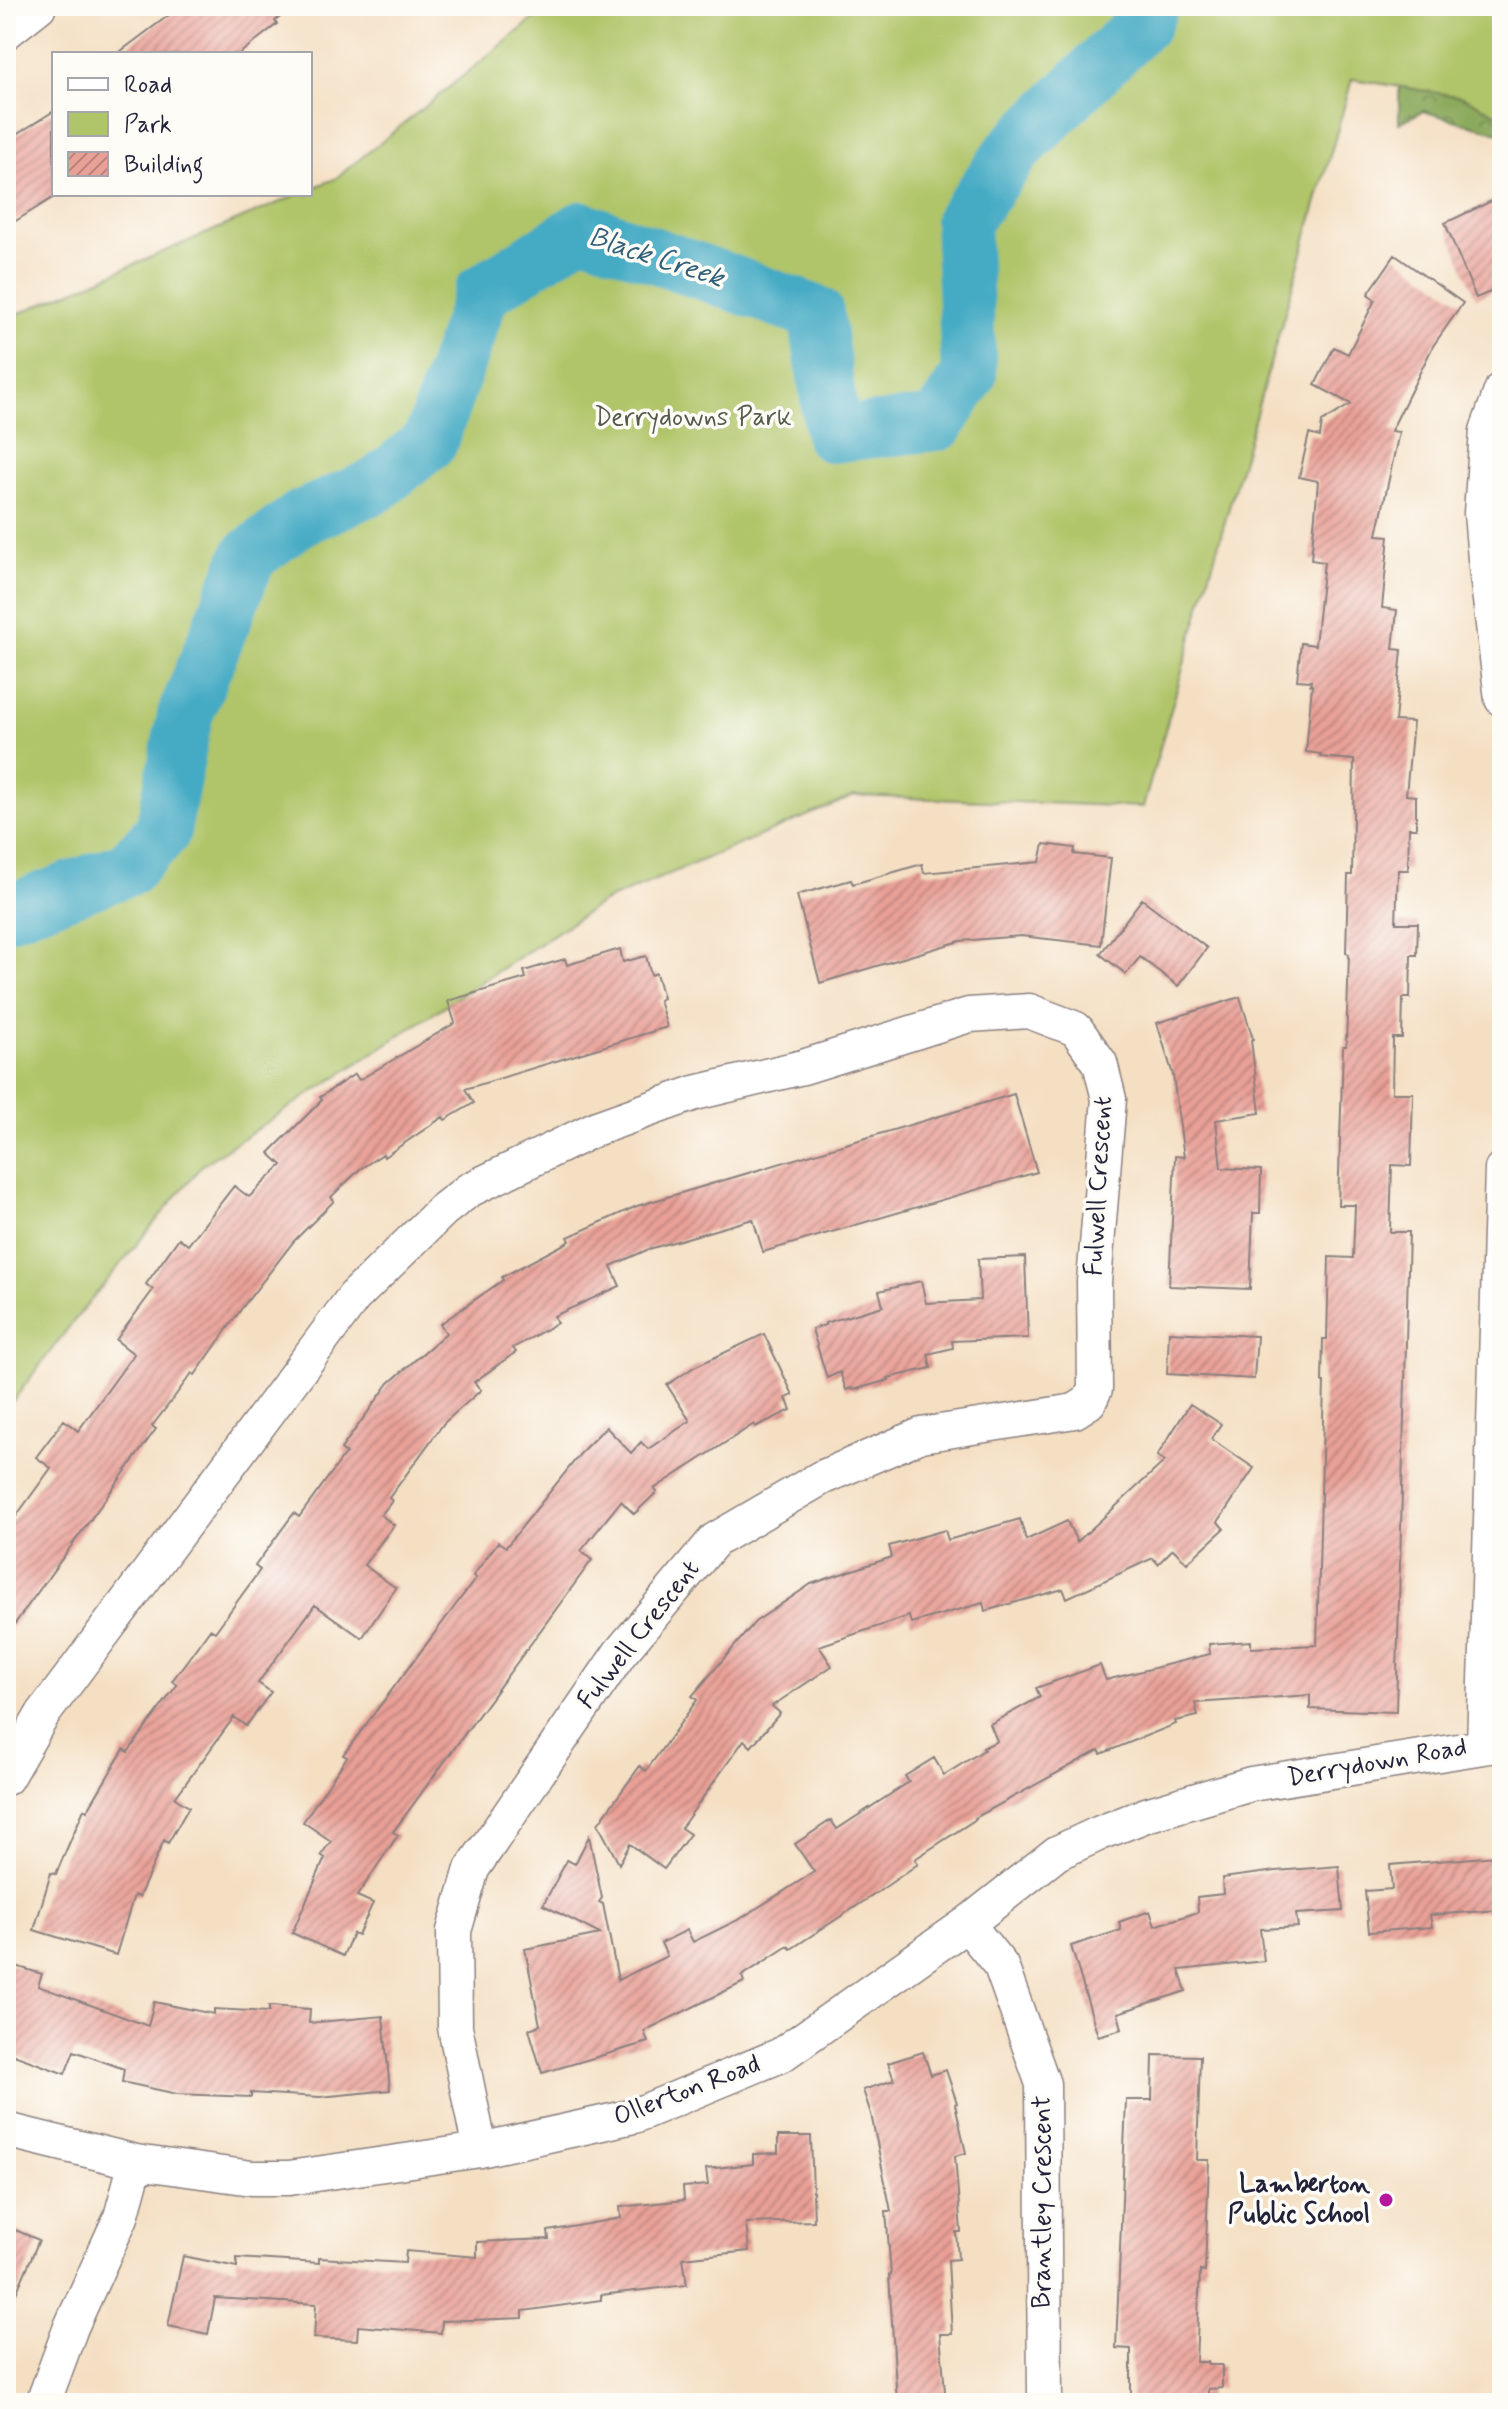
<svg xmlns="http://www.w3.org/2000/svg" width="1508" height="2409" viewBox="0 0 1508 2409" font-family="Mynerve,sans-serif">
	<style>
		.forest { fill: url(#forest-crowns); stroke: #57664c; stroke-width: 2 }
		.green { fill: #b0c569; stroke: #697452; stroke-width: 2 }
		.lines { fill: none; stroke-linecap: round; stroke-linejoin: round }
		.river { stroke: #44aac4; stroke-width: 56 }
		.building { fill: url(#building-hatch) }
		.street-casing { stroke: #8b807f; stroke-width: 37 }
		.street { stroke: #fff; stroke-width: 34 }
		.poi-dot { fill: #b5179e; stroke: #fdfcf7; stroke-width: 3 }
		.labels { text-anchor: middle; dominant-baseline: central; stroke-width: 7; stroke-linejoin: round; paint-order: stroke }
		.park-label { font-size: 26px; fill: #545b4b; stroke: #fdfcf7 }
		.street-label { font-size: 26px; fill: #22223b; stroke: #fdfcf7 }
		.poi-label { font-size: 26px; font-weight: bold; fill: #22223b; stroke: #fdfcf7; text-anchor: end }
		.water-label { font-size: 28px; font-style: italic; fill: #315f79; stroke: #fdfcf7 }
	</style>
	<defs>
		<pattern id="forest-crowns" width="20" height="18" patternUnits="userSpaceOnUse" patternTransform="scale(2)"><rect width="20" height="18" fill="#8caa5d"/><path d="M2 6a3 3 0 1 1 6 0M12 15a3 3 0 1 1 6 0" fill="none" stroke="#728a4e"/></pattern>
		<pattern id="building-hatch" width="6" height="6" patternUnits="userSpaceOnUse" patternTransform="scale(2)"><rect width="6" height="6" fill="#e9a097"/><path d="M-1 1l2-2M0 6l6-6M5 7l2-2" fill="none" stroke="#bc827c"/></pattern>
	</defs>
	<rect width="100%" height="100%" fill="#fdfcf7"/>
	<filter id="ink" filterUnits="userSpaceOnUse"><feTurbulence type="fractalNoise" baseFrequency=".0125" numOctaves="2"/><feDisplacementMap in="SourceGraphic" scale="16" xChannelSelector="R" yChannelSelector="G"/><feConvolveMatrix kernelMatrix="1 2 1 2 8 2 1 2 1" color-interpolation-filters="sRGB"/></filter>
	<filter id="wash" filterUnits="userSpaceOnUse"><feTurbulence type="fractalNoise" baseFrequency=".006" numOctaves="4" result="noise"/><feDisplacementMap in="SourceGraphic" scale="32" xChannelSelector="R" yChannelSelector="G"/><feGaussianBlur stdDeviation="1.8" result="paint"/><feColorMatrix in="noise" values="0 0 0 0 0 0 0 0 0 0 0 0 0 0 0 0 0 1.4 0 .05"/><feComposite in="paint" operator="in"/></filter>
	<g filter="url(#wash)">
		<rect width="100%" height="100%" fill="#f4dfc3"/>
		<path class="forest" d="M 1502,6 L 1502,134 L 1423,111 L 1399,123 L 1400,21 Z"/>
		<path class="green" d="M 550,6 L 1502,6 L 1502,116 L 1463,97 L 1352,79 L 1143,807 L 854,796 L 603,902 L 202,1165 L 72,1323 L 6,1410 L 6,319 L 299,194 L 310,194 L 310,189 L 335,179 Z"/>
		<g class="lines">
			<path class="river" d="M 6,913 L 129,868 L 163,831 L 185,715 L 249,556 L 301,518 L 377,485 L 430,442 L 482,292 L 582,229 L 816,313 L 833,435 L 938,423 L 969,375 L 962,222 L 1014,150 L 1144,22 L 1151,6"/>
		</g>
		<g id="blocks">
			<path class="building" d="M 181,6 L 294,6 L 275,21 L 277,24 L 239,54 L 117,54 Z
				M 54,111 L 54,197 L 6,227 L 6,141 Z
				M 1502,196 L 1502,287 L 1476,298 L 1445,223 Z
				M 1395,255 L 1463,303 L 1433,346 L 1391,431 L 1399,432 L 1377,535 L 1389,536 L 1382,608 L 1397,610 L 1393,649 L 1402,650 L 1395,721 L 1413,722 L 1406,795 L 1416,796 L 1416,828 L 1409,828 L 1408,870 L 1398,870 L 1396,923 L 1418,923 L 1417,955 L 1411,955 L 1410,998 L 1403,998 L 1402,1038 L 1393,1038 L 1392,1093 L 1413,1093 L 1411,1166 L 1392,1165 L 1390,1232 L 1409,1232 L 1396,1712 L 1310,1709 L 1310,1695 L 1195,1703 L 1198,1716 L 1175,1721 L 1176,1724 L 1101,1754 L 1099,1750 L 975,1818 L 976,1819 L 915,1859 L 918,1864 L 878,1892 L 791,1949 L 788,1946 L 742,1976 L 744,1982 L 644,2031 L 648,2042 L 542,2073 L 529,2029 L 540,2025 L 525,1949 L 600,1934 L 543,1905 L 567,1860 L 575,1864 L 589,1836 L 602,1898 L 599,1902 L 603,1904 L 618,1980 L 667,1956 L 661,1943 L 687,1930 L 693,1942 L 740,1919 L 814,1872 L 795,1844 L 831,1820 L 837,1829 L 909,1782 L 905,1776 L 934,1758 L 944,1775 L 984,1750 L 983,1748 L 997,1741 L 990,1724 L 1040,1697 L 1036,1688 L 1100,1665 L 1106,1680 L 1210,1654 L 1209,1644 L 1251,1641 L 1251,1648 L 1317,1645 L 1324,1382 L 1322,1382 L 1323,1339 L 1327,1339 L 1329,1257 L 1353,1258 L 1355,1205 L 1338,1205 L 1343,1046 L 1346,1046 L 1349,954 L 1346,953 L 1348,875 L 1352,875 L 1354,760 L 1320,757 L 1321,754 L 1306,752 L 1312,685 L 1310,685 L 1311,681 L 1297,680 L 1301,643 L 1315,645 L 1324,562 L 1311,560 L 1318,481 L 1299,477 L 1309,434 L 1320,437 L 1322,422 L 1351,404 L 1315,385 L 1334,347 L 1348,354 L 1375,300 L 1368,294 Z
				M 1044,844 L 1075,848 L 1074,854 L 1111,858 L 1101,945 L 1021,936 L 960,941 L 820,983 L 797,895 L 851,880 L 853,884 L 922,864 L 924,873 L 1040,862 Z
				M 1142,899 L 1207,948 L 1178,986 L 1140,957 L 1126,974 L 1100,954 Z
				M 620,949 L 623,962 L 646,956 L 651,975 L 656,973 L 663,998 L 659,1000 L 667,1027 L 465,1089 L 474,1103 L 445,1120 L 443,1117 L 384,1157 L 383,1154 L 360,1169 L 331,1197 L 334,1201 L 294,1241 L 242,1308 L 195,1375 L 192,1373 L 169,1404 L 152,1426 L 156,1429 L 6,1636 L 6,1530 L 51,1468 L 36,1457 L 64,1420 L 78,1431 L 134,1354 L 116,1340 L 153,1290 L 146,1284 L 179,1238 L 188,1245 L 234,1186 L 249,1197 L 282,1165 L 269,1153 L 322,1100 L 320,1097 L 355,1074 L 359,1080 L 455,1023 L 448,1001 L 526,978 L 524,971 L 565,959 L 567,965 Z
				M 1240,997 L 1253,1039 L 1251,1040 L 1260,1113 L 1216,1120 L 1221,1168 L 1261,1170 L 1260,1213 L 1253,1213 L 1250,1289 L 1169,1286 L 1175,1156 L 1184,1157 L 1173,1075 L 1157,1023 Z
				M 1014,1094 L 1037,1172 L 763,1252 L 753,1219 L 649,1249 L 611,1266 L 620,1286 L 554,1316 L 557,1323 L 513,1348 L 516,1352 L 474,1382 L 481,1390 L 444,1423 L 389,1498 L 392,1501 L 381,1515 L 394,1525 L 364,1565 L 396,1588 L 362,1638 L 315,1605 L 258,1683 L 271,1692 L 246,1726 L 234,1717 L 175,1798 L 189,1807 L 168,1843 L 164,1840 L 139,1897 L 134,1895 L 116,1955 L 34,1930 L 51,1873 L 56,1874 L 84,1809 L 87,1811 L 124,1749 L 128,1752 L 177,1685 L 172,1681 L 210,1629 L 215,1632 L 260,1570 L 255,1566 L 294,1513 L 299,1517 L 346,1453 L 341,1449 L 389,1383 L 446,1333 L 440,1324 L 503,1280 L 502,1277 L 570,1241 L 568,1237 L 637,1206 Z
				M 1025,1257 L 1028,1338 L 952,1341 L 953,1348 L 928,1354 L 931,1368 L 888,1378 L 889,1380 L 853,1390 L 852,1388 L 846,1390 L 840,1372 L 827,1378 L 812,1329 L 825,1325 L 825,1323 L 883,1306 L 879,1291 L 921,1281 L 926,1303 L 980,1300 L 978,1259 Z
				M 1169,1332 L 1257,1336 L 1254,1379 L 1167,1374 Z
				M 764,1334 L 793,1395 L 786,1398 L 791,1410 L 755,1427 L 754,1424 L 654,1489 L 657,1492 L 634,1514 L 621,1501 L 581,1551 L 592,1560 L 393,1832 L 398,1835 L 357,1896 L 373,1903 L 358,1935 L 353,1933 L 343,1956 L 292,1933 L 325,1858 L 321,1855 L 331,1841 L 303,1822 L 347,1757 L 343,1755 L 476,1578 L 473,1576 L 498,1542 L 506,1547 L 584,1449 L 606,1427 L 631,1453 L 641,1442 L 648,1449 L 690,1421 L 667,1385 L 694,1367 Z
				M 1190,1404 L 1221,1424 L 1211,1439 L 1254,1468 L 1218,1522 L 1224,1529 L 1187,1563 L 1173,1549 L 1158,1564 L 1153,1558 L 1067,1598 L 1063,1589 L 985,1611 L 983,1603 L 911,1623 L 909,1616 L 819,1646 L 832,1666 L 772,1706 L 780,1713 L 751,1747 L 744,1740 L 681,1828 L 690,1834 L 664,1869 L 630,1844 L 619,1864 L 598,1824 L 640,1766 L 646,1771 L 697,1700 L 692,1696 L 755,1622 L 811,1584 L 892,1557 L 889,1546 L 945,1530 L 948,1540 L 1020,1519 L 1026,1540 L 1067,1521 L 1077,1542 L 1165,1461 L 1157,1456 Z
				M 1497,1856 L 1499,1910 L 1430,1915 L 1432,1927 L 1369,1932 L 1365,1891 L 1392,1889 L 1390,1865 Z
				M 1339,1866 L 1343,1911 L 1296,1914 L 1298,1927 L 1260,1929 L 1264,1961 L 1179,1970 L 1186,1991 L 1118,2013 L 1122,2029 L 1098,2036 L 1071,1946 L 1121,1930 L 1119,1922 L 1150,1911 L 1155,1926 L 1198,1912 L 1197,1897 L 1223,1894 L 1222,1878 L 1276,1871 Z
				M 6,1963 L 42,1974 L 38,1986 L 148,2026 L 154,2002 L 214,2014 L 214,2009 L 269,2012 L 269,2006 L 310,2009 L 309,2023 L 383,2016 L 390,2090 L 320,2097 L 251,2093 L 251,2097 L 177,2094 L 122,2082 L 124,2069 L 74,2051 L 65,2074 L 6,2052 Z
				M 923,2052 L 931,2075 L 946,2070 L 957,2103 L 955,2104 L 966,2153 L 955,2156 L 961,2232 L 956,2232 L 958,2259 L 948,2260 L 952,2334 L 940,2334 L 946,2403 L 897,2403 L 889,2275 L 891,2275 L 886,2211 L 891,2211 L 871,2114 L 863,2090 L 894,2080 L 888,2063 Z
				M 1153,2055 L 1200,2056 L 1197,2160 L 1209,2160 L 1205,2272 L 1200,2271 L 1196,2362 L 1207,2362 L 1208,2365 L 1222,2365 L 1222,2388 L 1208,2389 L 1208,2403 L 1131,2403 L 1131,2349 L 1116,2348 L 1126,2100 L 1152,2100 Z
				M 778,2136 L 811,2136 L 814,2221 L 746,2223 L 749,2251 L 683,2258 L 687,2285 L 601,2295 L 601,2300 L 523,2311 L 523,2318 L 442,2321 L 441,2333 L 358,2326 L 357,2340 L 314,2338 L 316,2304 L 215,2298 L 208,2334 L 168,2326 L 183,2256 L 237,2267 L 237,2258 L 319,2263 L 319,2258 L 405,2263 L 406,2251 L 477,2257 L 477,2242 L 549,2239 L 548,2231 L 621,2218 L 620,2207 L 684,2200 L 683,2187 L 708,2185 L 706,2169 L 753,2164 L 753,2154 L 778,2153 Z
				M 6,2226 L 39,2240 L 6,2317 Z"/>
		</g>
	</g>
	<g filter="url(#ink)">
		<use href="#blocks" fill-opacity="0" stroke="#8b807f" stroke-width="2"/>
		<g class="lines">
			<g class="street-casing">
				<path id="street" d="M 6,32 L 39,6
					M 1502,389 L 1487,431 L 1481,513 L 1485,559 L 1502,699
					M 1484,1745 L 1502,1169
					M 6,1778 L 43,1714 L 354,1297 L 443,1210 L 469,1190 L 597,1128 L 695,1093 L 803,1067 L 969,1015 L 1029,1011 L 1076,1029 L 1100,1063 L 1109,1099 L 1094,1282 L 1095,1389 L 1089,1402 L 1075,1411 L 921,1435 L 821,1478 L 715,1540 L 620,1653 L 472,1869 L 454,1931 L 455,2027 L 480,2150
					M 967,1924 L 1001,1966 L 1043,2084 L 1045,2403
					M 6,2130 L 136,2162 L 252,2178 L 289,2178 L 480,2150 L 634,2116 L 781,2055 L 967,1924 L 1057,1853 L 1100,1833 L 1146,1815 L 1251,1784 L 1502,1744
					M 43,2403 L 71,2327 L 121,2217 L 136,2162"/>
			</g>
			<use href="#street" class="street"/>
		</g>
	</g>
	<circle class="poi-dot" cx="1386" cy="2200" r="8"/>
	<g class="labels">
		<g class="park-label">
			<text x="693" y="418">Derrydowns Park</text>
		</g>
		<g class="street-label">
			<text transform="translate(1099 1186) rotate(-87)">Fulwell Crescent</text>
			<text transform="translate(639 1635) rotate(-52)">Fulwell Crescent</text>
			<text transform="translate(1377 1763) rotate(-10)">Derrydown Road</text>
			<text transform="translate(687 2091) rotate(-21)">Ollerton Road</text>
			<text transform="translate(1043 2202) rotate(-90)">Brantley Crescent</text>
		</g>
		<g class="poi-label">
			<text x="1370" y="2185">Lamberton<tspan x="1370" dy="30">Public School</tspan></text>
		</g>
		<g class="water-label">
			<text transform="translate(656 258) rotate(18)">Black Creek</text>
		</g>
	</g>
	<rect width="1508" height="2409" fill="none" stroke="#fdfcf7" stroke-width="32"/>
	<rect x="52" y="52" width="260" height="144" fill="#fdfcf7" stroke="#a5a5ac" stroke-width="2"/>
	<rect x="68" y="78" width="40" height="12" fill="#ffffff" stroke="#a5a5ac" stroke-width="2"/>
	<text x="124" y="92" font-size="24" fill="#22223b">Road</text>
	<rect x="68" y="112" width="40" height="24" fill="#b0c569" stroke="#a5a5ac" stroke-width="2"/>
	<text x="124" y="132" font-size="24" fill="#22223b">Park</text>
	<rect x="68" y="152" width="40" height="24" fill="url(#building-hatch)" stroke="#a5a5ac" stroke-width="2"/>
	<text x="124" y="172" font-size="24" fill="#22223b">Building</text>
</svg>
